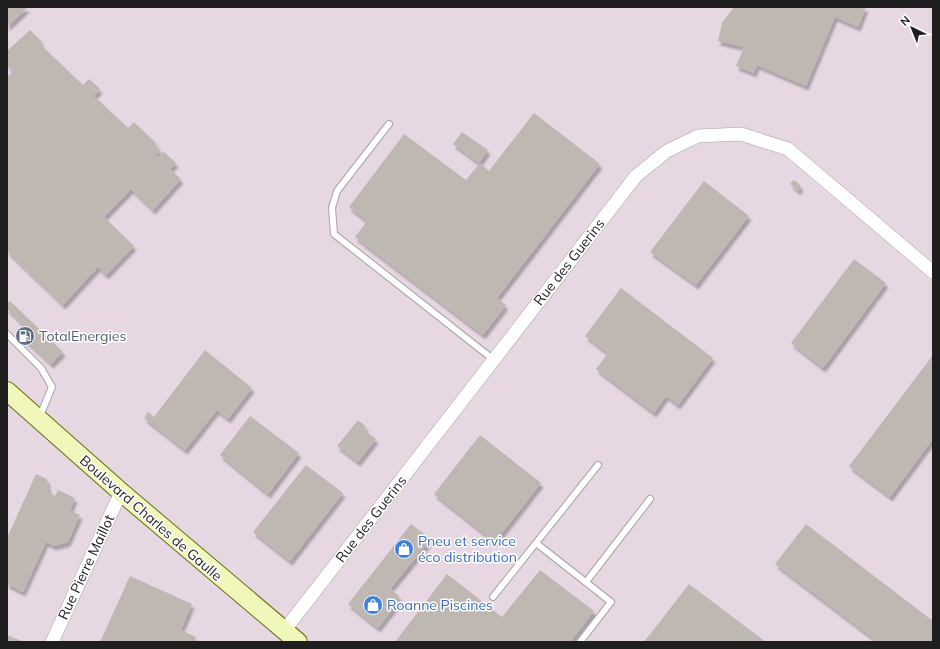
<svg xmlns="http://www.w3.org/2000/svg" width="940" height="649" viewBox="0 0 940 649" font-family="Mulish,sans-serif">
	<style>
		.industrial { fill: #e7d7e3 }
		.building { fill: #bfb7b1; filter: url(#shadow) }
		.lines { fill: none; stroke-linecap: round; stroke-linejoin: round }
		.lane-casing { stroke: #a5a5a5; stroke-width: 8 }
		.street-casing { stroke: #a5a5a5; stroke-width: 14 }
		.secondary-casing { stroke: #616f0a; stroke-width: 20 }
		.lane { stroke: #fff; stroke-width: 6 }
		.street { stroke: #fff; stroke-width: 13 }
		.secondary { stroke: #f1f6bb; stroke-width: 18 }
		.labels { text-anchor: middle; dominant-baseline: central; stroke-width: 3; stroke-linejoin: round; paint-order: stroke }
		.street-label { font-size: 14px; fill: #1e1e1e; stroke: #fff }
		.service-label { font-size: 14px; fill: #4e5e75; stroke: #fff; text-anchor: start }
		.shop-label { font-size: 14px; fill: #366cbe; stroke: #fff; text-anchor: start }
	</style>
	<defs>
		<filter id="shadow"><feDropShadow dx="2.5" dy="4.5" stdDeviation="1" flood-color="#0004"/></filter>
	</defs>
	<rect width="100%" height="100%" fill="#eeebe4"/>
	<path class="industrial" d="M 7,7 L 933,7 L 933,642 L 7,642 Z"/>
	<path class="building" d="M 7,7 L 28,7 L 7,27 Z
		M 734,7 L 866,7 L 858,27 L 835,17 L 806,86 L 757,65 L 754,73 L 736,66 L 744,47 L 718,41 L 722,23 Z
		M 30,30 L 42,42 L 40,44 L 83,85 L 89,79 L 100,89 L 94,96 L 128,128 L 134,122 L 156,143 L 150,149 L 155,145 L 161,151 L 156,155 L 158,157 L 164,152 L 176,163 L 170,169 L 181,179 L 153,210 L 131,189 L 104,217 L 134,246 L 106,275 L 98,267 L 63,305 L 7,251 L 7,78 L 13,71 L 7,65 L 7,51 Z
		M 534,113 L 600,164 L 497,298 L 506,305 L 483,335 L 355,237 L 367,221 L 349,207 L 404,134 L 466,180 L 480,163 L 489,171 Z
		M 462,132 L 488,150 L 479,163 L 453,144 Z
		M 794,180 L 801,186 L 798,191 L 790,184 Z
		M 704,181 L 749,216 L 696,285 L 650,252 Z
		M 854,259 L 886,283 L 823,368 L 791,343 Z
		M 621,288 L 713,358 L 678,405 L 666,396 L 654,413 L 596,369 L 608,353 L 585,336 Z
		M 10,301 L 63,352 L 51,364 L 21,336 L 28,329 L 7,309 L 7,304 Z
		M 205,350 L 252,388 L 228,419 L 217,410 L 185,450 L 144,418 L 148,412 L 154,417 Z
		M 933,355 L 933,439 L 890,497 L 849,466 Z
		M 250,416 L 299,453 L 268,494 L 220,455 Z
		M 358,420 L 366,427 L 364,430 L 376,439 L 358,462 L 337,446 Z
		M 480,435 L 541,483 L 495,542 L 434,494 Z
		M 306,465 L 343,493 L 290,561 L 253,532 Z
		M 36,474 L 47,479 L 49,492 L 55,496 L 58,490 L 75,498 L 70,510 L 80,515 L 68,542 L 54,546 L 46,542 L 23,592 L 7,584 L 7,538 Z
		M 411,524 L 431,539 L 390,589 L 399,596 L 399,601 L 378,628 L 348,604 Z
		M 806,524 L 933,621 L 933,642 L 878,642 L 775,564 Z
		M 540,570 L 594,611 L 570,642 L 395,642 L 447,574 L 502,617 Z
		M 130,576 L 192,604 L 181,630 L 196,637 L 194,642 L 100,642 Z
		M 689,584 L 766,642 L 644,642 Z
		M 7,635 L 22,641 L 7,642 Z"/>
	<g class="lines">
		<g class="lane-casing">
			<path id="lane" d="M 389,124 L 337,191 L 332,208 L 334,234 L 494,360
				M 7,334 L 41,368 L 52,387 L 40,416
				M 586,582 L 650,499
				M 493,597 L 536,543
				M 580,642 L 611,602 L 536,543 L 598,465"/>
		</g>
		<g class="street-casing">
			<path id="street" d="M 284,631 L 636,176 L 667,151 L 698,136 L 741,134 L 788,149 L 933,272
				M 52,642 L 121,492"/>
		</g>
		<g class="secondary-casing">
			<path id="secondary" d="M 7,391 L 121,492 L 298,642"/>
		</g>
		<use href="#lane" class="lane"/>
		<use href="#street" class="street"/>
		<use href="#secondary" class="secondary"/>
	</g>
	<defs>
		<g id="fuel-disc" transform="scale(1)"><circle r="9.5" fill="#5c6f8a" stroke="#fff"/><path d="M-5.5-6h7V0h2V4h1.3V-2.5L3-4.5l.8-.8L6-3V5H2.5V1h-1V6h-7ZM-4.2-4.7v3.2H.2V-4.7Z" fill="#fff"/></g>
		<g id="shop-disc" transform="scale(1)"><circle r="9.5" fill="#3f7fe0" stroke="#fff"/><path d="M-5-2.5h2.3a2.7 3.5 0 0 1 5.4 0H5L5.5 6h-11ZM-1.5-2.5h3a1.5 2.3 0 0 0-3 0Z" fill="#fff"/></g>
	</defs>
	<g fill-rule="evenodd">
		<use href="#fuel-disc" x="25" y="336"/>
		<use href="#shop-disc" x="404" y="549"/>
		<use href="#shop-disc" x="373" y="605"/>
	</g>
	<g class="labels">
		<g class="street-label">
			<text transform="translate(569 262) rotate(-52)">Rue des Guerins</text>
			<text transform="translate(151 518) rotate(41)">Boulevard Charles de Gaulle</text>
			<text transform="translate(371 519) rotate(-52)">Rue des Guerins</text>
			<text transform="translate(86 567) rotate(-65)">Rue Pierre Maillot</text>
		</g>
		<g class="service-label">
			<text x="39" y="336">TotalEnergies</text>
		</g>
		<g class="shop-label">
			<text x="418" y="541">Pneu et service<tspan x="418" dy="16">éco distribution</tspan></text>
			<text x="387" y="605">Roanne Piscines</text>
		</g>
	</g>
	<rect width="940" height="649" fill="none" stroke="#1e1e1e" stroke-width="16"/>
	<g transform="translate(912 28) rotate(317)" stroke="#ffffff" stroke-width="3" paint-order="stroke">
	<path d="M0-3L7 15L0 10L-7 15Z" fill="#1e1e1e"/>
	<text y="-6" font-size="11" font-weight="bold" text-anchor="middle" fill="#1e1e1e">N</text>
	</g>
</svg>
